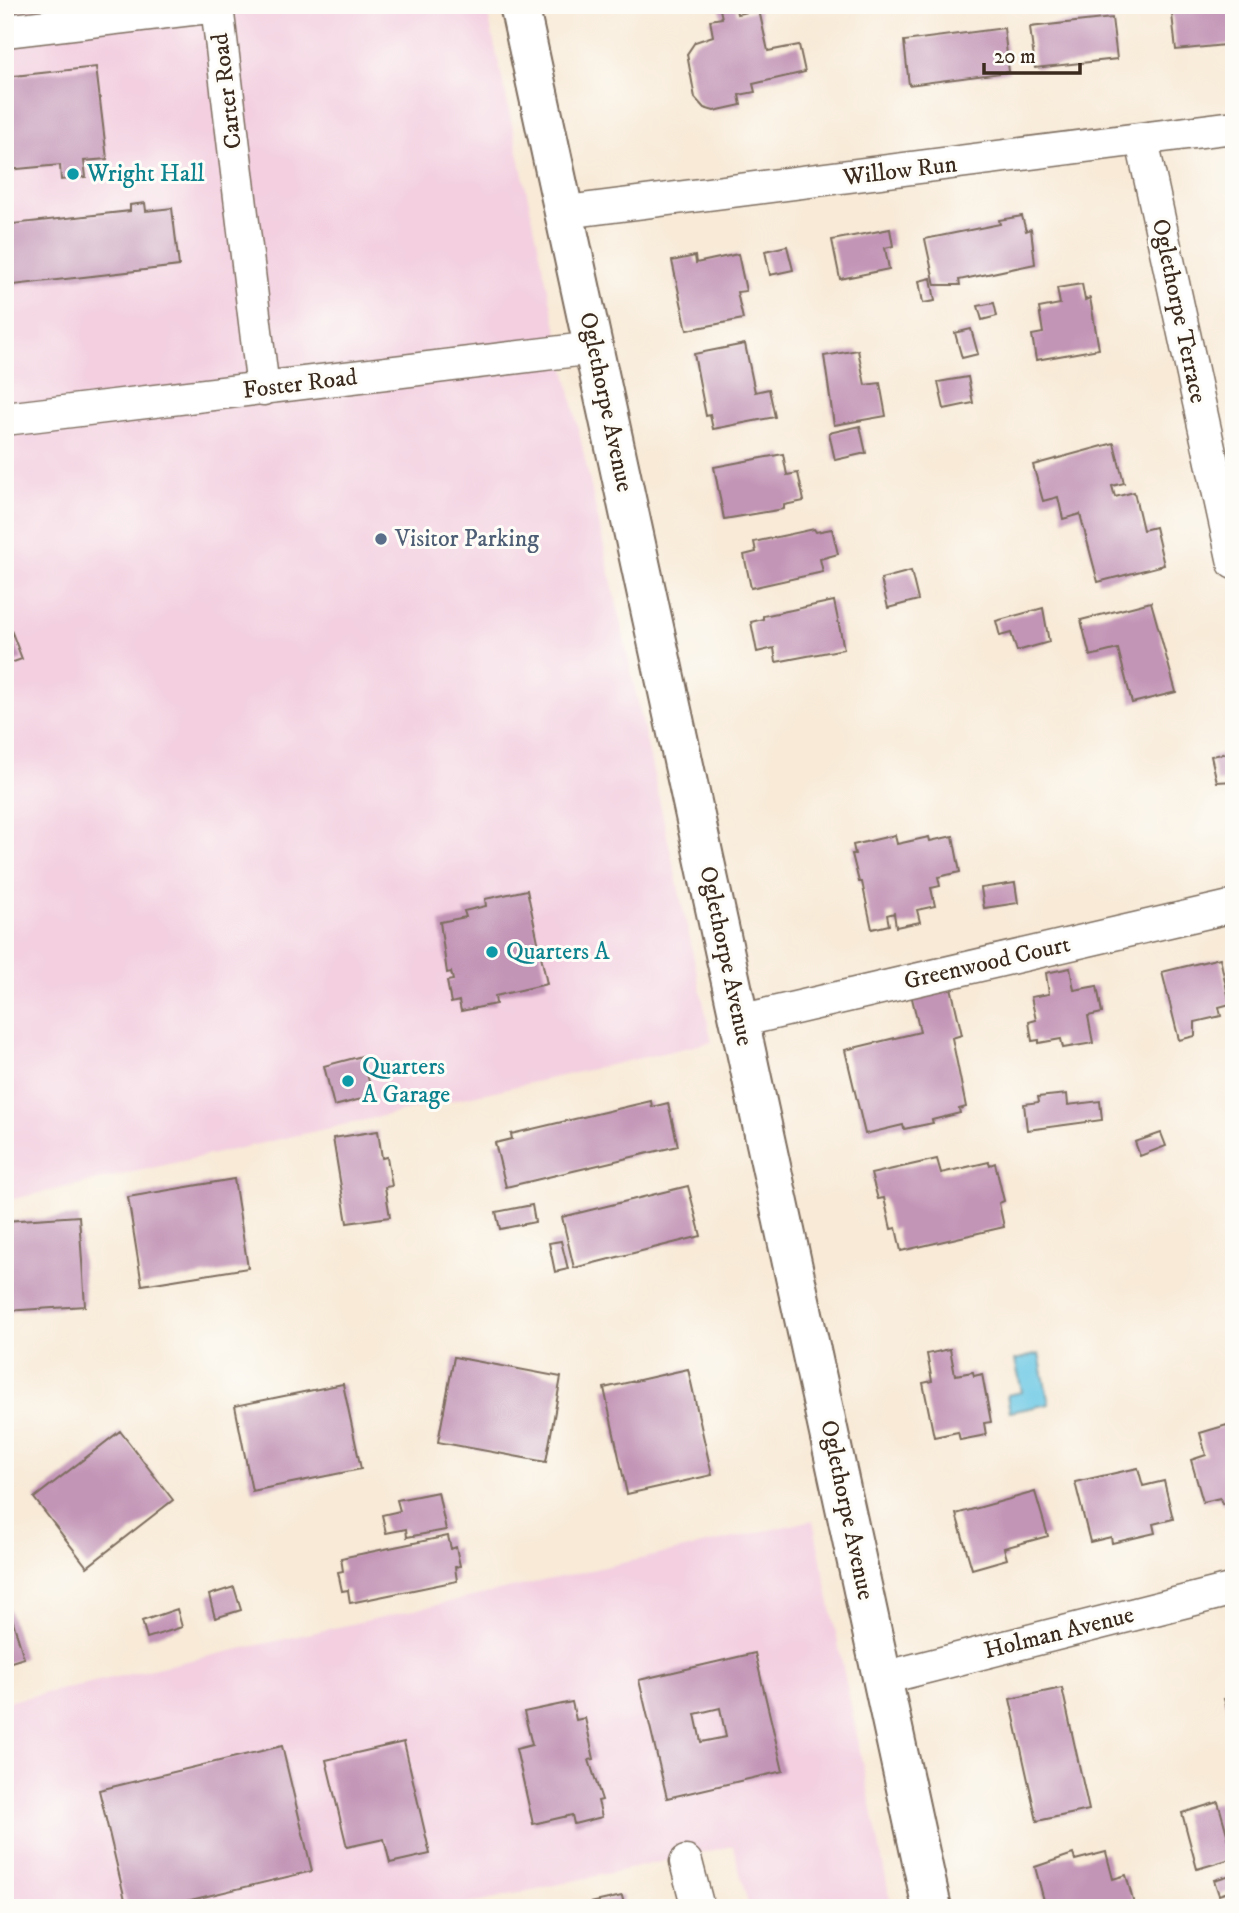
<svg xmlns="http://www.w3.org/2000/svg" width="1239" height="1913" viewBox="0 0 1239 1913" font-family="'IM FELL DW Pica',serif">
	<style>
		.built { fill: #f3cfe0 }
		.water { fill: #66c6e4; stroke: #507881; stroke-width: 2 }
		.building { fill: #c294b6; fill-rule: evenodd }
		.lines { fill: none; stroke-linecap: round; stroke-linejoin: round }
		.minor-casing { stroke: #7d6d5f; stroke-width: 35 }
		.secondary-casing { stroke: #7d6d5f; stroke-width: 42 }
		.minor { stroke: #fff; stroke-width: 32 }
		.secondary { stroke: #fff; stroke-width: 38 }
		.culture-dot { fill: #0f9aa8; stroke: #fdfcf7; stroke-width: 2.5 }
		.service-dot { fill: #5c6f8a; stroke: #fdfcf7; stroke-width: 2.5 }
		.labels { text-anchor: middle; dominant-baseline: central; stroke-width: 6; stroke-linejoin: round; paint-order: stroke }
		.street-label { font-size: 24px; fill: #3b2a1e; stroke: #fdfcf7 }
		.culture-label { font-size: 24px; fill: #0d838f; stroke: #fdfcf7; text-anchor: start }
		.service-label { font-size: 24px; fill: #4e5e75; stroke: #fdfcf7; text-anchor: start }
	</style>
	<rect width="100%" height="100%" fill="#fdfcf7"/>
	<filter id="ink" filterUnits="userSpaceOnUse"><feTurbulence type="fractalNoise" baseFrequency=".0143" numOctaves="2"/><feDisplacementMap in="SourceGraphic" scale="14" xChannelSelector="R" yChannelSelector="G"/><feConvolveMatrix kernelMatrix="1 2 1 2 8 2 1 2 1" color-interpolation-filters="sRGB"/></filter>
	<filter id="wash" filterUnits="userSpaceOnUse"><feTurbulence type="fractalNoise" baseFrequency=".00686" numOctaves="4" result="noise"/><feDisplacementMap in="SourceGraphic" scale="28" xChannelSelector="R" yChannelSelector="G"/><feGaussianBlur stdDeviation="1.57" result="paint"/><feColorMatrix in="noise" values="0 0 0 0 0 0 0 0 0 0 0 0 0 0 0 0 0 1.4 0 .05"/><feComposite in="paint" operator="in"/></filter>
	<g filter="url(#wash)">
		<rect width="100%" height="100%" fill="#f8ead7"/>
		<path class="built" d="M 5,5 L 486,5 L 712,1042 L 5,1201 Z
			M 813,1520 L 892,1908 L 749,1908 L 733,1846 L 450,1908 L 5,1908 L 5,1702 Z"/>
		<path class="water" d="M 1039,1354 L 1049,1404 L 1010,1412 L 1007,1395 L 1022,1392 L 1015,1360 Z"/>
		<g id="blocks">
			<path class="building" d="M 719,5 L 735,5 L 737,14 L 759,10 L 768,51 L 799,45 L 805,72 L 753,84 L 755,92 L 739,95 L 741,105 L 714,111 L 704,108 L 695,98 L 687,54 L 695,42 L 713,36 L 710,20 L 722,18 Z
				M 1171,5 L 1231,5 L 1234,44 L 1176,50 Z
				M 1112,18 L 1117,59 L 1035,68 L 1030,27 Z
				M 1004,28 L 1009,72 L 909,85 L 904,41 Z
				M 96,67 L 107,159 L 84,161 L 86,177 L 61,180 L 60,165 L 7,170 L 13,224 L 130,211 L 130,205 L 145,203 L 146,211 L 172,208 L 179,266 L 5,286 L 5,77 Z
				M 1022,216 L 1026,231 L 1031,229 L 1035,264 L 959,280 L 960,285 L 935,285 L 925,239 L 1000,224 L 999,220 Z
				M 890,229 L 893,246 L 885,248 L 889,269 L 840,279 L 832,240 Z
				M 787,246 L 793,270 L 770,275 L 765,251 Z
				M 738,254 L 746,291 L 737,292 L 743,319 L 687,330 L 672,261 L 695,256 L 696,263 Z
				M 931,278 L 935,301 L 923,303 L 919,281 Z
				M 1082,284 L 1085,300 L 1090,298 L 1099,349 L 1036,360 L 1032,335 L 1043,333 L 1039,308 L 1060,304 L 1057,288 Z
				M 994,303 L 997,316 L 982,320 L 978,306 Z
				M 971,329 L 978,354 L 962,358 L 955,333 Z
				M 745,344 L 755,392 L 769,389 L 775,417 L 713,429 L 710,415 L 706,416 L 694,354 Z
				M 858,350 L 865,385 L 880,383 L 886,416 L 834,425 L 824,356 Z
				M 968,377 L 973,403 L 944,409 L 938,382 Z
				M 860,426 L 866,453 L 835,460 L 829,433 Z
				M 1114,443 L 1124,483 L 1112,486 L 1115,497 L 1134,492 L 1143,530 L 1155,527 L 1164,565 L 1098,582 L 1080,514 L 1063,519 L 1058,497 L 1043,501 L 1033,465 Z
				M 783,454 L 787,475 L 798,473 L 804,501 L 784,505 L 784,509 L 724,519 L 714,467 Z
				M 814,529 L 816,532 L 832,529 L 838,554 L 820,559 L 823,572 L 751,588 L 744,555 L 756,552 L 754,542 Z
				M 911,571 L 918,600 L 888,608 L 881,579 Z
				M 834,601 L 844,649 L 776,662 L 774,648 L 757,652 L 751,622 L 763,619 L 763,616 Z
				M 1151,602 L 1176,692 L 1132,703 L 1118,649 L 1090,656 L 1081,620 Z
				M 1043,608 L 1049,642 L 1017,651 L 1011,633 L 1000,636 L 996,621 Z
				M 5,614 L 22,659 L 5,665 Z
				M 1234,752 L 1234,781 L 1217,782 L 1211,756 Z
				M 895,835 L 897,844 L 929,837 L 930,841 L 953,836 L 960,872 L 938,877 L 940,886 L 931,888 L 935,906 L 917,910 L 920,922 L 896,927 L 894,913 L 887,915 L 889,925 L 872,929 L 862,882 L 859,882 L 852,854 L 855,854 L 853,845 Z
				M 1015,883 L 1018,903 L 984,908 L 981,888 Z
				M 527,890 L 547,984 L 495,996 L 496,1004 L 461,1011 L 459,1001 L 451,1003 L 447,981 L 453,980 L 451,972 L 447,973 L 440,922 L 466,917 L 464,911 L 486,906 L 485,899 Z
				M 1220,958 L 1230,1004 L 1219,1007 L 1221,1016 L 1195,1022 L 1195,1036 L 1179,1040 L 1162,972 Z
				M 1070,968 L 1074,990 L 1097,986 L 1102,1013 L 1088,1016 L 1093,1043 L 1063,1048 L 1061,1039 L 1039,1043 L 1039,1040 L 1032,1041 L 1029,1022 L 1036,1020 L 1031,997 L 1049,994 L 1046,973 Z
				M 951,987 L 962,1035 L 952,1038 L 966,1107 L 959,1109 L 960,1113 L 932,1120 L 933,1123 L 904,1129 L 903,1125 L 865,1134 L 845,1050 L 920,1032 L 911,994 Z
				M 362,1056 L 373,1096 L 334,1106 L 324,1066 Z
				M 1067,1094 L 1068,1105 L 1100,1101 L 1102,1120 L 1027,1130 L 1024,1104 L 1039,1102 L 1038,1097 Z
				M 651,1101 L 652,1107 L 668,1103 L 678,1146 L 506,1187 L 495,1143 L 512,1139 L 511,1134 Z
				M 378,1131 L 382,1158 L 387,1157 L 392,1186 L 385,1187 L 390,1217 L 347,1223 L 333,1138 Z
				M 1161,1133 L 1166,1146 L 1140,1156 L 1135,1142 Z
				M 937,1159 L 941,1173 L 989,1162 L 990,1165 L 995,1163 L 1004,1201 L 999,1203 L 1004,1227 L 901,1251 L 896,1228 L 891,1229 L 884,1198 L 878,1199 L 871,1174 Z
				M 234,1179 L 248,1268 L 142,1285 L 128,1197 Z
				M 688,1186 L 701,1236 L 574,1268 L 562,1217 Z
				M 532,1205 L 535,1222 L 500,1229 L 496,1212 Z
				M 79,1216 L 85,1306 L 5,1311 L 5,1221 Z
				M 561,1241 L 568,1269 L 555,1272 L 549,1243 Z
				M 950,1349 L 955,1375 L 973,1372 L 974,1376 L 982,1374 L 991,1422 L 984,1423 L 986,1435 L 960,1440 L 958,1432 L 934,1437 L 923,1383 L 932,1381 L 927,1354 Z
				M 454,1357 L 561,1377 L 546,1462 L 438,1442 Z
				M 688,1369 L 712,1475 L 627,1494 L 604,1388 Z
				M 343,1384 L 361,1469 L 252,1491 L 235,1406 Z
				M 1227,1425 L 1234,1448 L 1234,1500 L 1222,1504 L 1220,1498 L 1203,1502 L 1191,1460 L 1206,1455 L 1200,1433 Z
				M 120,1431 L 173,1500 L 87,1567 L 34,1498 Z
				M 1138,1468 L 1143,1486 L 1164,1481 L 1173,1519 L 1153,1524 L 1155,1533 L 1112,1543 L 1111,1537 L 1090,1542 L 1075,1482 Z
				M 438,1492 L 446,1530 L 407,1537 L 406,1529 L 386,1533 L 382,1515 L 400,1511 L 397,1500 Z
				M 1035,1492 L 1048,1536 L 1004,1548 L 1007,1559 L 972,1569 L 956,1514 Z
				M 448,1536 L 451,1549 L 456,1547 L 460,1566 L 455,1567 L 457,1581 L 350,1603 L 348,1590 L 342,1591 L 338,1572 L 343,1571 L 341,1558 Z
				M 234,1587 L 241,1610 L 215,1618 L 209,1595 Z
				M 5,1595 L 24,1658 L 5,1664 Z
				M 177,1609 L 182,1627 L 147,1638 L 142,1621 Z
				M 755,1653 L 783,1771 L 667,1798 L 639,1680 ZM 720,1708 L 726,1737 L 701,1742 L 695,1714 Z
				M 1062,1688 L 1089,1810 L 1037,1821 L 1010,1699 Z
				M 1234,1696 L 1234,1728 L 1233,1728 L 1224,1699 Z
				M 572,1702 L 576,1720 L 585,1718 L 594,1759 L 589,1760 L 602,1800 L 598,1801 L 602,1817 L 574,1824 L 572,1815 L 533,1824 L 516,1749 L 532,1745 L 524,1712 Z
				M 404,1742 L 430,1854 L 390,1863 L 384,1839 L 347,1847 L 326,1760 Z
				M 282,1746 L 312,1871 L 157,1908 L 127,1908 L 99,1790 Z
				M 1218,1802 L 1234,1858 L 1197,1869 L 1182,1813 Z
				M 1106,1852 L 1113,1879 L 1126,1875 L 1135,1908 L 1046,1908 L 1035,1867 L 1073,1854 L 1075,1860 Z
				M 1234,1874 L 1234,1890 L 1219,1895 L 1214,1880 Z
				M 622,1896 L 625,1908 L 572,1908 L 572,1907 Z"/>
		</g>
	</g>
	<g filter="url(#ink)">
		<use href="#blocks" fill-opacity="0" stroke="#7d6d5f" stroke-width="2"/>
		<g class="lines">
			<g class="minor-casing">
				<path id="minor" d="M 5,31 L 217,6 L 263,389
					M 1142,141 L 1234,563
					M 566,212 L 1234,127
					M 5,419 L 594,348
					M 739,1021 L 1234,906
					M 883,1678 L 1234,1589
					M 686,1862 L 698,1908"/>
			</g>
			<g class="secondary-casing">
				<path id="secondary" d="M 519,5 L 932,1908"/>
			</g>
			<use href="#minor" class="minor"/>
			<use href="#secondary" class="secondary"/>
		</g>
	</g>
	<g class="culture-dot">
		<circle cx="73" cy="174" r="7"/>
		<circle cx="492" cy="952" r="7"/>
		<circle cx="348" cy="1081" r="7"/>
	</g>
	<circle class="service-dot" cx="381" cy="539" r="7"/>
	<g class="labels">
		<g class="street-label">
			<text transform="translate(227 91) rotate(-97)">Carter Road</text>
			<text transform="translate(900 171) rotate(-7)">Willow Run</text>
			<text transform="translate(1179 311) rotate(78)">Oglethorpe Terrace</text>
			<text transform="translate(300 384) rotate(-7)">Foster Road</text>
			<text transform="translate(606 402) rotate(78)">Oglethorpe Avenue</text>
			<text transform="translate(726 956) rotate(78)">Oglethorpe Avenue</text>
			<text transform="translate(987 963) rotate(-13)">Greenwood Court</text>
			<text transform="translate(847 1510) rotate(78)">Oglethorpe Avenue</text>
			<text transform="translate(1059 1633) rotate(-14)">Holman Avenue</text>
		</g>
		<g class="culture-label">
			<text x="87" y="174">Wright Hall</text>
			<text x="506" y="952">Quarters A</text>
			<text x="362" y="1067">Quarters<tspan x="362" dy="28">A Garage</tspan></text>
		</g>
		<g class="service-label">
			<text x="395" y="539">Visitor Parking</text>
		</g>
	</g>
	<rect width="1239" height="1913" fill="none" stroke="#fdfcf7" stroke-width="28"/>
	<path d="M984 63v10h96v-10" fill="none" stroke="#3b2a1e" stroke-width="3.5"/>
	<text x="994" y="63" font-size="21" fill="#3b2a1e" stroke="#fdfcf7" stroke-width="5" paint-order="stroke">20 m</text>
</svg>
